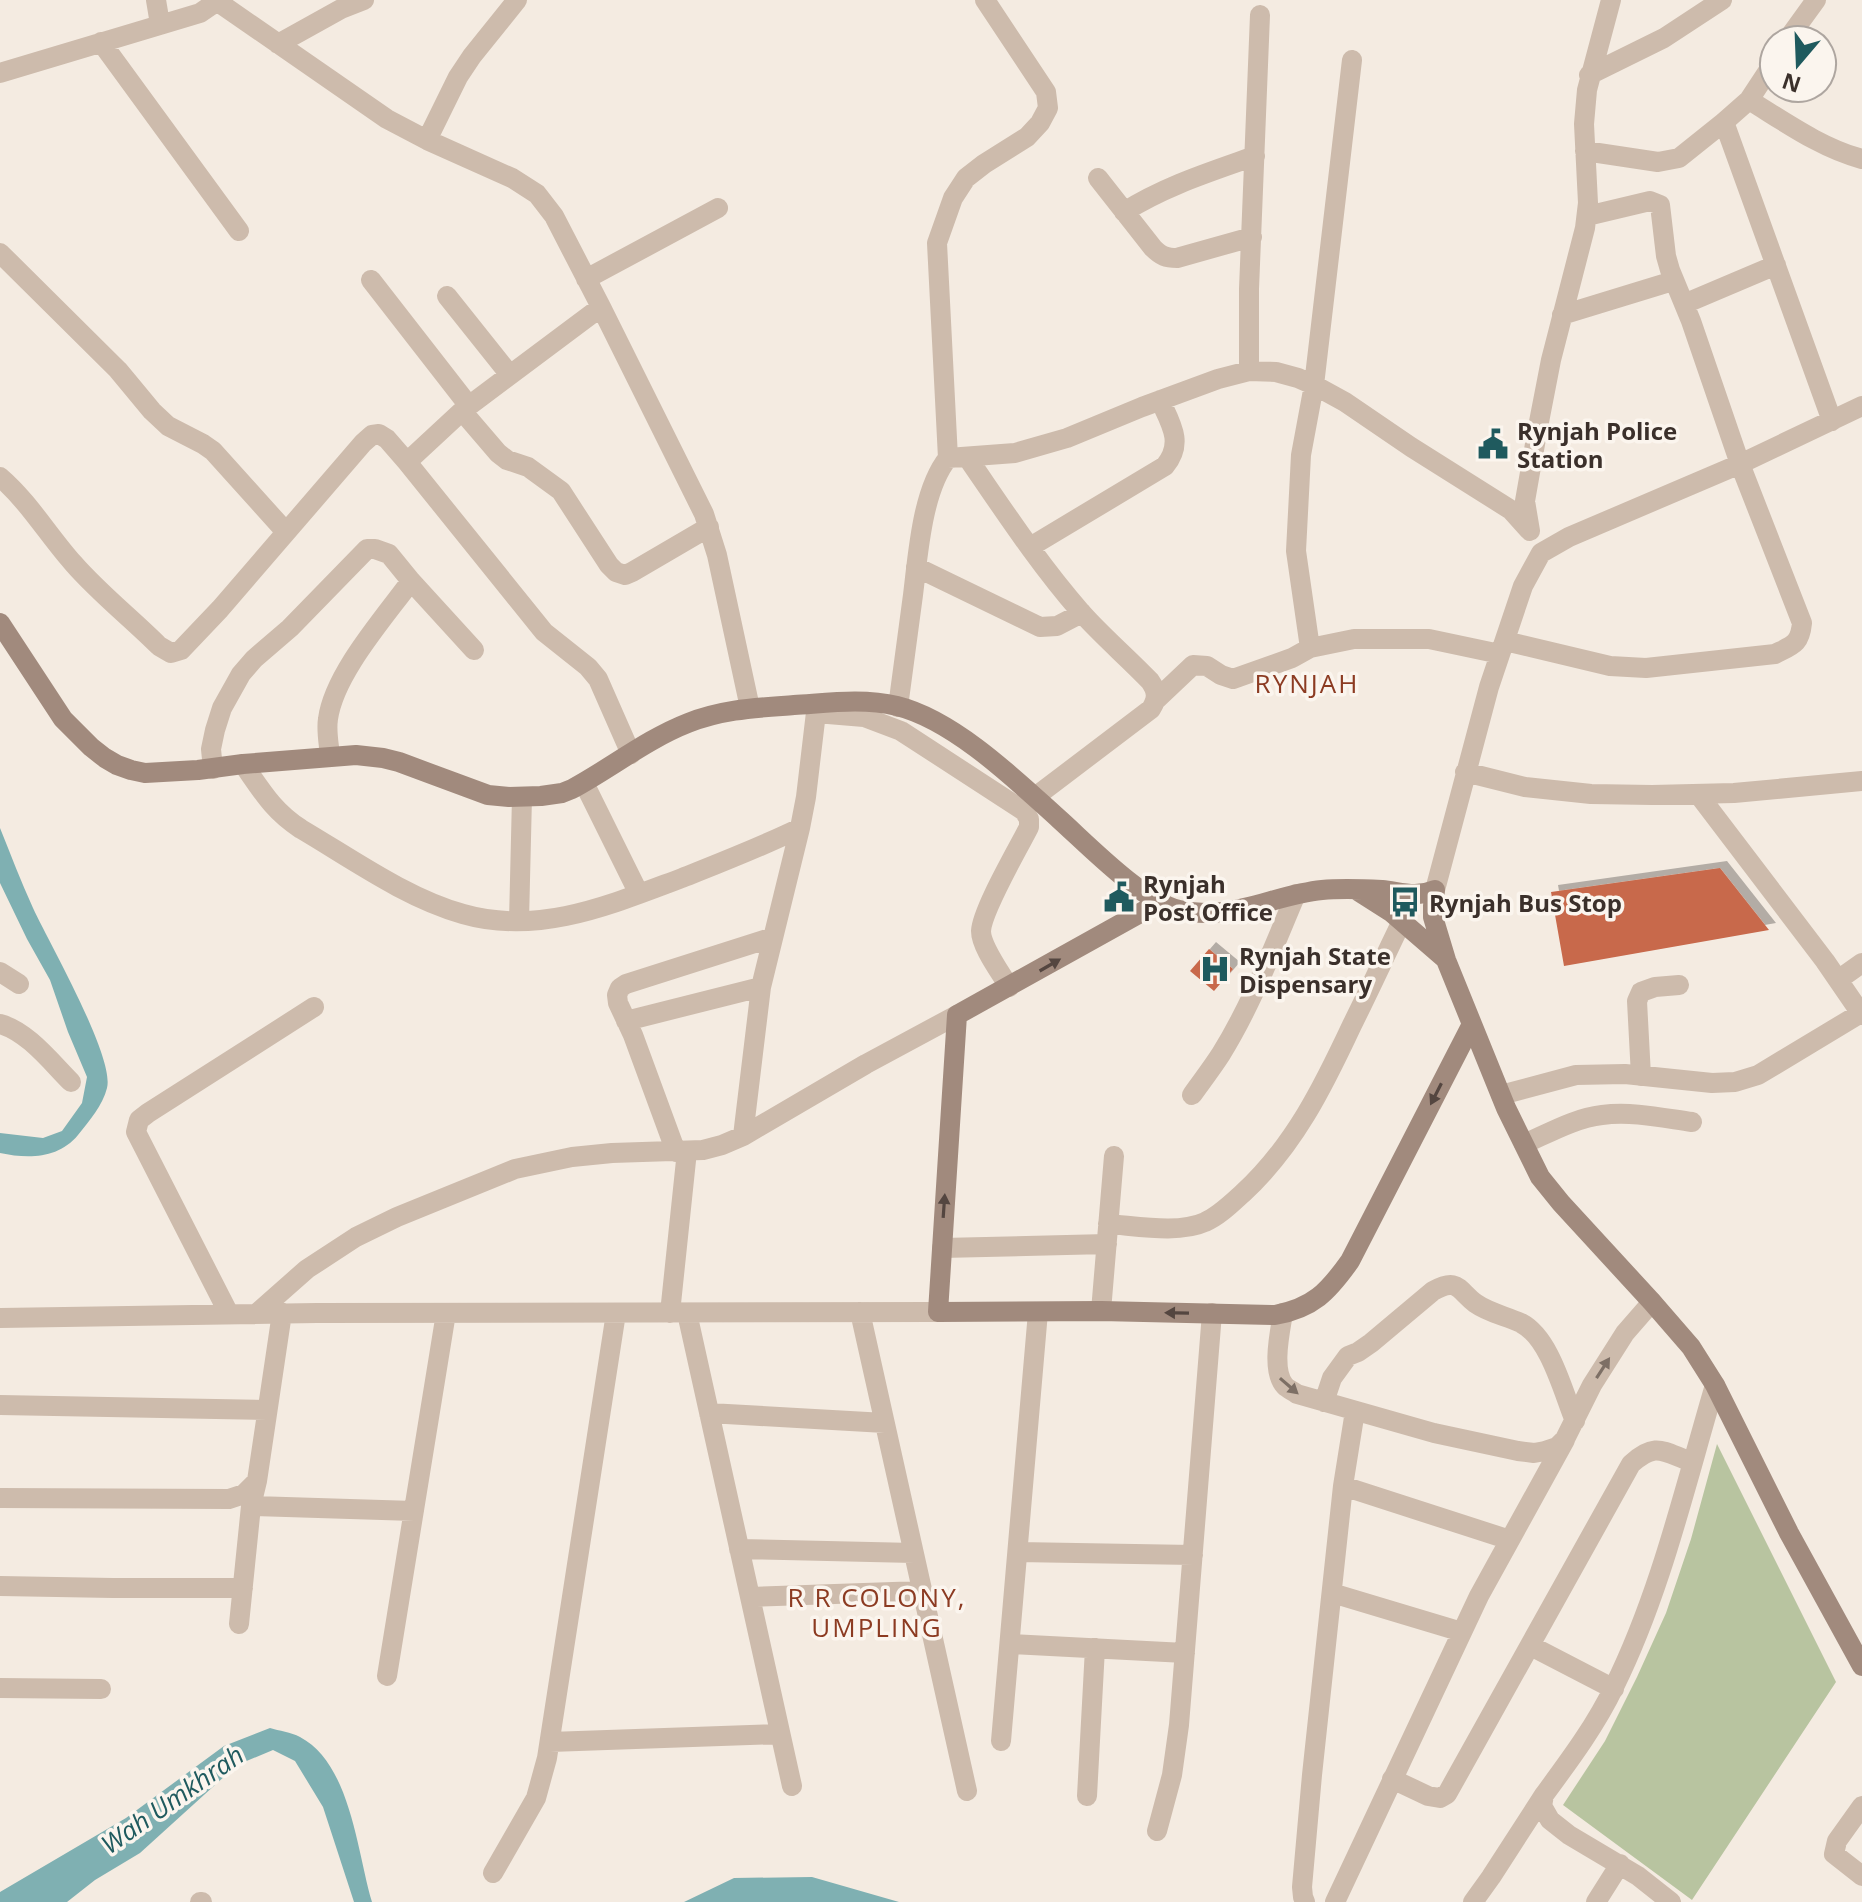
<svg xmlns="http://www.w3.org/2000/svg" width="1862" height="1902" viewBox="0 0 1862 1902" font-family="'Open Sans',sans-serif">
	<style>
		.green { fill: #b8c4a0 }
		.water { fill: #7fb0b2 }
		.building { fill: #c8694b; filter: url(#shadow) }
		.lines { fill: none; stroke-linecap: round; stroke-linejoin: round }
		.street { stroke: #cdbbac; stroke-width: 20 }
		.secondary { stroke: #a18a7d; stroke-width: 20 }
		.oneway { fill: #544640 }
		.oneway2 { fill: #7d6f65 }
		.labels { text-anchor: middle; dominant-baseline: central; stroke-width: 7; stroke-linejoin: round; paint-order: stroke }
		.poi-label { font-size: 24px; font-weight: bold; fill: #3b302b; stroke: #fbf5ee; text-anchor: start }
		.neighbourhood-label { font-size: 26px; letter-spacing: 2px; fill: #8c3b22; stroke: #fbf5ee }
		.water-label { font-size: 26px; font-style: italic; fill: #1f5a5e; stroke: #fbf5ee }
	</style>
	<defs>
		<filter id="shadow"><feDropShadow dx="7" dy="-7" stdDeviation="0" flood-color="#0004"/></filter>
	</defs>
	<rect width="100%" height="100%" fill="#f4ebe1"/>
	<path class="green" d="M 1717,1444 L 1836,1682 L 1692,1900 L 1563,1805 L 1605,1741 L 1637,1677 L 1666,1613 L 1691,1539 Z"/>
	<path class="water" d="M 0,828 C 11,855 21,882 33,908 C 48,941 115,1057 107,1088 C 103,1105 89,1121 78,1135 C 58,1159 28,1159 0,1153 L 0,1133 L 43,1138 L 62,1131 L 82,1103 L 87,1077 L 68,1032 L 50,980 L 27,939 L 0,883 Z
		M 270,1728 C 279,1731 291,1732 300,1737 C 351,1764 357,1852 372,1902 L 354,1902 L 323,1807 L 295,1761 L 273,1750 L 237,1765 L 140,1853 L 95,1880 L 67,1902 L 0,1902 L 0,1892 L 126,1818 L 224,1746 Z
		M 812,1877 L 899,1902 L 684,1902 L 734,1878 Z"/>
	<path class="building" d="M 1720,868 L 1769,930 L 1564,966 L 1551,892 Z
		M 1209,949 L 1233,969 L 1214,991 L 1190,971 Z"/>
	<g class="lines">
		<path class="street" d="M 156,0 L 160,24
			M 218,2 L 387,119 L 427,140 L 512,178 L 537,194 L 554,216 L 601,307 L 704,514 L 717,555 L 750,708
			M 1787,40 L 1816,0
			M 101,42 L 239,231
			M 278,44 L 341,9 L 364,0
			M 0,73 L 200,13 L 219,0
			M 1589,75 L 1664,38 L 1722,0
			M 1749,100 C 1785,122 1821,148 1862,159
			M 1724,122 L 1832,421
			M 427,140 L 458,77 L 472,56 L 517,0
			M 1585,151 L 1658,162 L 1679,158 L 1724,122 L 1749,100 L 1774,62
			M 1098,178 L 1153,248 C 1161,256 1166,258 1177,258 L 1252,237
			M 1124,212 C 1165,186 1210,172 1255,156
			M 0,253 L 118,370 L 152,411 L 168,426 L 203,444 L 213,451 L 286,532
			M 586,279 L 718,208
			M 371,280 L 469,406
			M 447,296 L 510,375
			M 1684,304 L 1776,265
			M 1562,315 L 1673,281
			M 1249,371 L 1249,289 L 1260,15
			M 462,411 L 498,453 L 507,460 L 528,467 L 561,491 L 609,565 L 616,572 L 625,575 L 632,572 L 709,527
			M 967,457 C 1003,509 1038,563 1080,611 C 1101,635 1127,657 1150,681 C 1157,691 1158,698 1151,709 L 1035,797
			M 948,458 L 937,243 L 953,198 L 966,178 L 984,164 L 1027,137 L 1040,123 L 1048,108 L 1046,92 L 985,0
			M 407,462 L 462,411 L 601,307
			M 0,477 C 29,502 48,535 73,563 C 99,593 131,618 159,646 L 171,653 L 181,650 L 220,609 L 363,443 L 372,435 L 379,434 L 387,439 L 407,462 L 544,632 L 588,667 L 598,679 L 631,754
			M 1530,531 L 1525,501 L 1538,427 L 1551,360 L 1585,228 L 1588,203 L 1584,124 L 1587,90 L 1611,0
			M 1030,547 L 1165,466 C 1184,443 1171,424 1160,400
			M 916,567 L 1040,627 L 1057,626 L 1082,613
			M 1505,641 L 1610,666 L 1646,668 L 1775,654 C 1793,645 1800,644 1802,623 L 1740,464 L 1691,321 L 1670,270 L 1666,256 L 1660,205 L 1650,201 L 1587,216
			M 1310,648 L 1296,551 L 1301,455 L 1314,385 L 1352,60
			M 1156,700 L 1193,665 L 1207,666 L 1221,675 L 1233,679 L 1292,658 L 1310,648 L 1354,639 L 1429,639 L 1500,654
			M 898,707 C 903,669 908,632 913,595 C 918,555 922,490 948,458 L 1015,453 L 1067,438 L 1142,407 L 1218,379 L 1249,371 L 1276,372 L 1298,378 L 1314,385 L 1345,402 L 1411,447 L 1511,510 L 1529,530
			M 816,713 L 864,717 L 901,731 L 1024,811 L 1029,819 L 1029,827 C 1018,849 982,910 981,931 C 981,947 1001,973 1009,987
			M 330,756 C 329,744 326,731 328,719 C 334,674 384,618 411,581
			M 243,764 C 262,791 273,811 301,829 C 352,859 406,898 463,914 C 539,936 612,904 682,878 C 722,862 761,847 800,828
			M 213,769 L 211,749 L 215,730 L 222,708 L 241,674 L 254,659 L 290,628 L 367,549 L 375,549 L 389,554 L 411,581 L 474,650
			M 1465,772 L 1525,787 L 1591,794 L 1652,795 L 1734,793 L 1862,781
			M 584,783 L 639,894
			M 1698,794 L 1825,961 L 1862,1015
			M 1435,890 L 1489,687 L 1523,586 L 1541,553 L 1569,537 L 1740,464 L 1862,406
			M 519,921 L 522,797
			M 0,972 L 19,984
			M 1838,980 L 1862,963
			M 626,1021 L 761,987
			M 0,1024 C 27,1031 51,1062 71,1082
			M 1641,1076 L 1637,1001 L 1641,992 L 1655,987 L 1679,985
			M 1192,1095 C 1202,1081 1212,1068 1221,1054 C 1252,1004 1273,948 1296,894
			M 1501,1095 L 1576,1075 L 1625,1074 L 1712,1083 L 1735,1082 L 1758,1075 L 1861,1013
			M 743,1136 L 761,987 L 800,828 L 806,797 L 817,704
			M 1524,1144 C 1549,1133 1575,1118 1602,1115 C 1632,1111 1663,1118 1692,1122
			M 676,1152 L 633,1035 L 618,1003 L 617,995 L 620,988 L 626,984 L 773,937
			M 1108,1224 C 1137,1226 1179,1234 1205,1222 C 1219,1216 1232,1203 1243,1193 C 1294,1146 1323,1087 1352,1025 C 1369,991 1385,956 1402,921
			M 942,1248 L 1107,1244
			M 1101,1311 L 1114,1156
			M 860,1312 L 967,1791
			M 670,1313 L 687,1151
			M 687,1313 L 792,1786
			M 1283,1313 C 1280,1332 1271,1371 1285,1386 C 1288,1389 1293,1391 1297,1394 L 1434,1433 L 1518,1451 L 1534,1453 L 1545,1451 L 1557,1447 L 1565,1439 L 1592,1385 L 1625,1333 L 1652,1302
			M 229,1314 L 136,1132 L 139,1120 L 148,1113 L 314,1007
			M 256,1314 L 307,1269 L 356,1237 L 397,1217 L 515,1169 L 572,1157 L 612,1153 L 703,1150 L 722,1145 L 743,1136 L 866,1064 L 957,1015
			M 0,1318 L 317,1313 L 938,1312
			M 1324,1402 L 1332,1378 L 1348,1356 L 1358,1352 L 1371,1343 L 1433,1291 C 1458,1277 1458,1290 1475,1303 C 1489,1313 1506,1316 1521,1323 C 1550,1338 1563,1392 1575,1421
			M 0,1405 L 267,1410
			M 709,1413 L 885,1423
			M 1343,1486 L 1510,1540
			M 0,1498 L 229,1499 L 244,1494 L 257,1481
			M 251,1506 L 414,1511
			M 739,1549 L 914,1553
			M 1018,1552 L 1193,1555
			M 0,1586 L 113,1588 L 243,1588
			M 1332,1593 L 1462,1632
			M 750,1597 L 922,1591
			M 239,1624 L 251,1506 L 257,1481 L 282,1313
			M 1010,1644 L 1185,1653
			M 1531,1646 L 1614,1689
			M 387,1676 L 446,1313
			M 0,1688 L 101,1689
			M 1001,1741 L 1038,1312
			M 550,1742 L 780,1734
			M 1392,1779 L 1428,1796 L 1440,1798 L 1447,1794 L 1631,1464 C 1656,1441 1663,1452 1692,1462
			M 1087,1796 L 1095,1648
			M 1862,1806 L 1837,1841 L 1834,1854 L 1862,1876
			M 1157,1831 L 1172,1775 L 1179,1725 L 1212,1313
			M 493,1873 L 536,1798 L 547,1758 L 616,1313
			M 200,1902 L 202,1902
			M 1305,1902 L 1303,1897 L 1302,1887 L 1312,1775 L 1343,1486 L 1355,1411
			M 1335,1902 L 1479,1596 L 1565,1440
			M 1473,1902 L 1491,1877 L 1544,1795
			M 1596,1902 L 1620,1864
			M 1671,1902 L 1638,1876 L 1569,1835 L 1550,1820 L 1542,1806 L 1544,1795 C 1569,1761 1596,1725 1614,1687 C 1661,1592 1685,1486 1715,1385"/>
		<path class="secondary" d="M 0,623 L 63,719 L 91,747 L 105,758 L 117,765 L 131,770 L 145,773 L 198,770 L 243,764 L 356,755 L 383,758 L 399,762 L 488,795 L 509,797 L 541,796 L 562,793 L 572,789 C 611,768 647,739 688,723 C 724,709 756,708 794,705 C 828,703 863,698 897,706 C 954,720 1016,780 1059,819 C 1088,845 1142,901 1179,910 C 1229,922 1273,895 1322,890 C 1342,888 1362,889 1382,890 C 1401,892 1416,898 1435,890 L 1433,906 L 1433,917 L 1446,960 L 1506,1108 L 1540,1177 L 1561,1203 L 1652,1302 L 1691,1347 L 1715,1385 L 1789,1533 L 1862,1666
			M 1358,891 L 1391,912 L 1443,957
			M 1160,902 L 957,1015 L 938,1312 L 1101,1311 L 1275,1315 C 1313,1308 1328,1292 1350,1261 L 1472,1024"/>
	</g>
	<defs><path id="oneway-solid" d="M-6-.8H1V-3.2L6.5 0L1 3.2V.8H-6Z" transform="scale(2)"/></defs>
	<g class="oneway">
		<use href="#oneway-solid" transform="translate(1050 965) rotate(-30)"/>
		<use href="#oneway-solid" transform="translate(1436 1094) rotate(117)"/>
		<use href="#oneway-solid" transform="translate(944 1206) rotate(-86)"/>
		<use href="#oneway-solid" transform="translate(1177 1313) rotate(-179)"/>
	</g>
	<g class="oneway2">
		<use href="#oneway-solid" transform="translate(1603 1368) rotate(-57)"/>
		<use href="#oneway-solid" transform="translate(1289 1386) rotate(41)"/>
	</g>
	<defs>
		<g id="civic-bare" transform="scale(2.4)"><path d="M-.6-6.5H3V-4.5H.6V-3L4-1V1h2V6H-6V1h2V-1L-.6-3ZM-1.2 2.5V6h2.4V2.5Z" fill="#1f5a5e" stroke="#fbf5ee" stroke-width="2.5" paint-order="stroke"/></g>
		<g id="bus-bare" transform="scale(2.4)"><path d="M-5-6H5V4H4V6H2V4H-2V6H-4V4H-5ZM-3.5-4V0h7V-4ZM-3.5 1.2v1.5H-2V1.2ZM2 1.2v1.5H3.5V1.2Z" fill="#1f5a5e" stroke="#fbf5ee" stroke-width="2.5" paint-order="stroke"/></g>
		<g id="hospital-bare" transform="scale(2.4)"><path d="M-5-5h3v3.5h4V-5h3V5h-3V1.5h-4V5h-3Z" fill="#1f5a5e" stroke="#fbf5ee" stroke-width="2.5" paint-order="stroke"/></g>
	</defs>
	<g fill-rule="evenodd">
		<use href="#civic-bare" x="1493" y="444"/>
		<use href="#civic-bare" x="1119" y="897"/>
		<use href="#bus-bare" x="1405" y="902"/>
		<use href="#hospital-bare" x="1215" y="969"/>
	</g>
	<g class="labels">
		<g class="poi-label">
			<text x="1517" y="430">Rynjah Police<tspan x="1517" dy="28">Station</tspan></text>
			<text x="1143" y="883">Rynjah<tspan x="1143" dy="28">Post Office</tspan></text>
			<text x="1429" y="902">Rynjah Bus Stop</text>
			<text x="1239" y="955">Rynjah State<tspan x="1239" dy="28">Dispensary</tspan></text>
		</g>
		<g class="neighbourhood-label">
			<text x="1307" y="683">RYNJAH</text>
			<text x="877" y="1597">R R COLONY,<tspan x="877" dy="30">UMPLING</tspan></text>
		</g>
		<g class="water-label">
			<text transform="translate(172 1799) rotate(-35)">Wah Umkhrah</text>
		</g>
	</g>
	<g transform="translate(1798 64) rotate(199)"><circle r="38" fill="#fbf5ee" stroke="#aea6a0" stroke-width="2"/>
	<path d="M0-6L14 30L0 20L-14 30Z" fill="#1f5a5e"/>
	<text y="-12" font-size="22" font-weight="bold" text-anchor="middle" fill="#3b302b">N</text>
	</g>
</svg>
